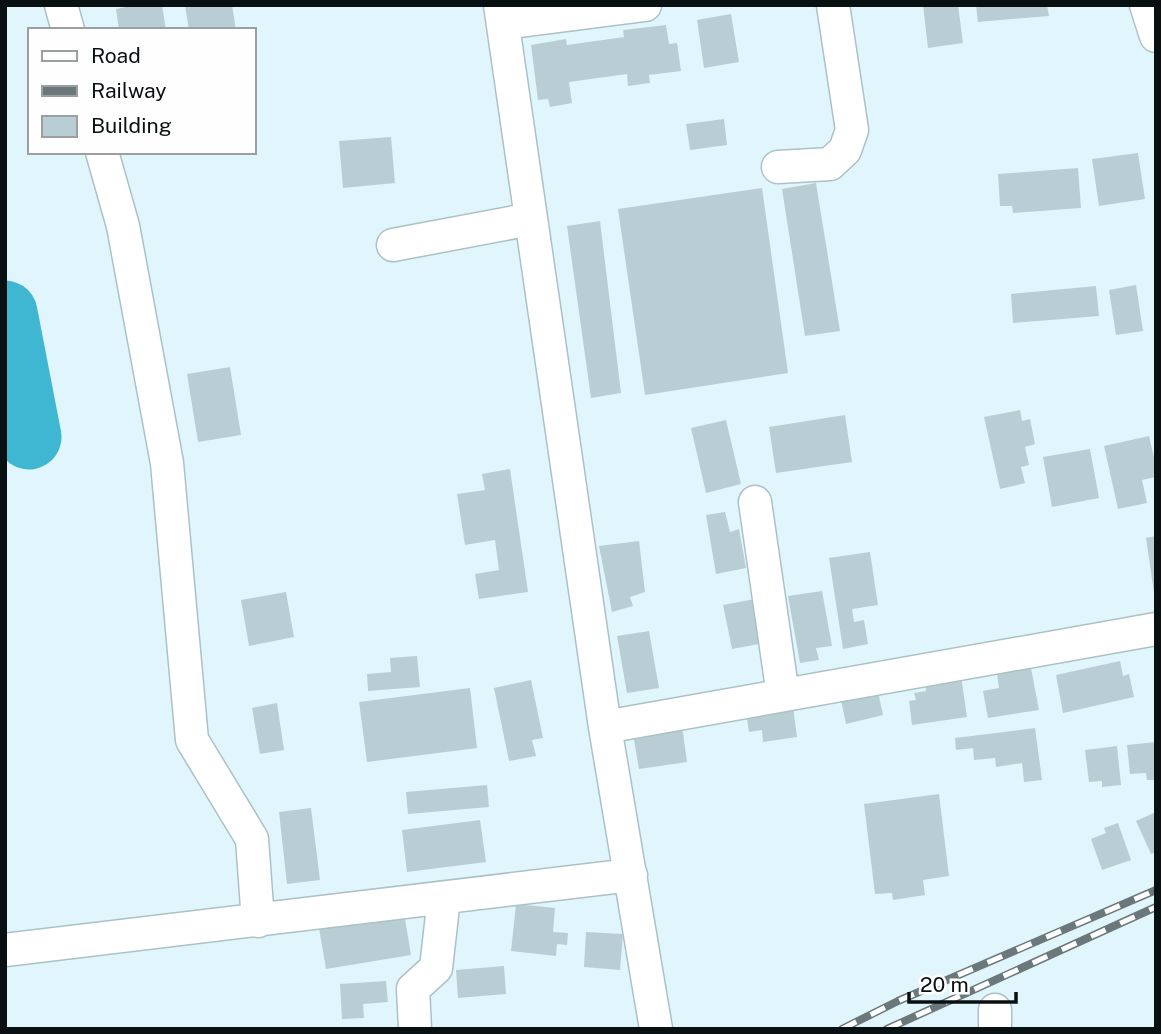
<svg xmlns="http://www.w3.org/2000/svg" width="1161" height="1034" viewBox="0 0 1161 1034" font-family="'Public Sans',sans-serif">
	<style>
		.lines { fill: none; stroke-linecap: round; stroke-linejoin: round }
		.river { stroke: #3fb6d2; stroke-width: 65 }
		.building { fill: #b9ced4 }
		.street-casing { stroke: #acc1c6; stroke-width: 35 }
		.street { stroke: #fff; stroke-width: 32 }
		.rail-casing { stroke: #6a787c; stroke-width: 8 }
		.rail { stroke: #fefefe; stroke-width: 5; stroke-dasharray: 16; stroke-linecap: butt }
	</style>
	<rect width="100%" height="100%" fill="#e0f6fc"/>
	<g class="lines">
		<path class="river" d="M 5,313 L 29,437"/>
	</g>
	<path class="building" d="M 136,5 L 162,5 L 166,30 L 119,30 L 116,9 Z
		M 185,5 L 232,5 L 236,30 L 189,30 Z
		M 923,5 L 958,5 L 963,43 L 928,48 Z
		M 976,5 L 1047,5 L 1049,16 L 978,22 Z
		M 731,14 L 739,62 L 704,68 L 697,20 Z
		M 666,25 L 669,44 L 677,43 L 681,71 L 649,75 L 650,83 L 628,86 L 627,74 L 569,82 L 572,103 L 550,107 L 548,99 L 538,100 L 531,45 L 566,39 L 567,45 L 624,37 L 623,30 Z
		M 724,119 L 727,145 L 690,150 L 686,124 Z
		M 391,137 L 395,183 L 343,188 L 339,141 Z
		M 1138,153 L 1145,199 L 1099,206 L 1092,159 Z
		M 1078,168 L 1081,208 L 1013,213 L 1012,206 L 1000,206 L 998,174 Z
		M 816,183 L 840,331 L 805,336 L 782,189 Z
		M 762,188 L 788,373 L 645,395 L 618,209 Z
		M 600,221 L 621,393 L 591,398 L 567,226 Z
		M 1136,285 L 1143,331 L 1116,335 L 1109,290 Z
		M 1096,286 L 1099,316 L 1013,323 L 1011,294 Z
		M 230,367 L 241,435 L 198,442 L 187,374 Z
		M 1020,410 L 1022,421 L 1030,419 L 1035,444 L 1025,447 L 1029,465 L 1021,467 L 1025,483 L 1000,489 L 984,417 Z
		M 845,415 L 852,462 L 776,473 L 769,427 Z
		M 726,420 L 741,484 L 706,493 L 691,428 Z
		M 1149,436 L 1156,466 L 1156,477 L 1142,480 L 1147,503 L 1118,509 L 1104,446 Z
		M 1090,449 L 1099,498 L 1052,507 L 1043,457 Z
		M 510,469 L 528,592 L 479,599 L 475,574 L 499,570 L 495,540 L 465,545 L 457,494 L 485,490 L 482,474 Z
		M 725,512 L 730,532 L 739,529 L 746,568 L 716,574 L 706,515 Z
		M 1156,536 L 1156,593 L 1154,593 L 1146,538 Z
		M 639,541 L 645,592 L 630,597 L 633,606 L 612,612 L 599,546 Z
		M 870,552 L 878,605 L 852,609 L 854,622 L 864,620 L 868,644 L 843,649 L 829,558 Z
		M 822,591 L 832,646 L 816,648 L 819,660 L 800,663 L 788,596 Z
		M 286,592 L 294,637 L 249,646 L 241,600 Z
		M 755,599 L 764,643 L 732,649 L 723,605 Z
		M 649,631 L 659,688 L 627,693 L 617,636 Z
		M 417,656 L 420,687 L 368,691 L 367,674 L 391,672 L 390,658 Z
		M 1120,661 L 1123,676 L 1129,674 L 1134,697 L 1063,713 L 1056,675 Z
		M 1031,668 L 1039,710 L 988,718 L 983,691 L 999,688 L 997,674 Z
		M 961,676 L 967,717 L 912,725 L 909,701 L 916,700 L 914,693 L 926,691 L 925,681 Z
		M 531,680 L 543,738 L 532,740 L 536,756 L 509,761 L 494,688 Z
		M 470,688 L 477,748 L 367,762 L 359,702 Z
		M 878,692 L 883,715 L 846,724 L 841,700 Z
		M 277,703 L 284,750 L 260,754 L 252,708 Z
		M 793,707 L 797,737 L 763,742 L 762,730 L 749,732 L 746,713 Z
		M 682,726 L 687,762 L 639,769 L 633,734 Z
		M 1035,728 L 1042,780 L 1024,782 L 1022,763 L 996,767 L 995,758 L 974,760 L 973,748 L 956,750 L 955,738 Z
		M 1156,742 L 1156,780 L 1147,780 L 1146,773 L 1130,774 L 1127,745 Z
		M 1117,746 L 1121,785 L 1102,787 L 1102,781 L 1089,782 L 1085,750 Z
		M 487,785 L 489,807 L 408,814 L 406,792 Z
		M 939,794 L 949,876 L 923,880 L 925,895 L 893,900 L 892,893 L 875,894 L 864,804 Z
		M 311,808 L 320,880 L 287,884 L 279,812 Z
		M 1156,812 L 1156,852 L 1151,854 L 1136,821 Z
		M 480,820 L 486,862 L 407,872 L 402,830 Z
		M 1118,823 L 1131,860 L 1102,870 L 1091,839 L 1106,833 L 1104,828 Z
		M 516,904 L 555,908 L 553,932 L 568,933 L 567,945 L 557,944 L 556,956 L 511,951 Z
		M 404,913 L 411,955 L 326,969 L 319,928 Z
		M 586,932 L 623,934 L 620,970 L 584,967 Z
		M 504,966 L 506,994 L 458,998 L 456,970 Z
		M 386,981 L 388,1002 L 363,1004 L 364,1018 L 342,1019 L 340,984 Z"/>
	<g class="lines">
		<g class="street-casing">
			<path id="street" d="M 61,5 L 68,30
				M 500,5 L 605,727 L 656,1029
				M 1146,5 L 1156,36
				M 503,23 L 645,5
				M 102,152 L 123,226 L 167,463 L 192,740 L 252,839 L 258,921
				M 778,167 L 830,164 L 845,150 L 852,130 L 833,5
				M 393,245 L 531,219
				M 755,502 L 783,695
				M 605,727 L 1156,629
				M 5,950 L 631,875
				M 415,1029 L 413,989 L 436,968 L 444,898
				M 995,1029 L 995,1010"/>
		</g>
		<use href="#street" class="street"/>
		<g class="rail-casing">
			<path id="rail" d="M 842,1029 L 898,1001 L 1156,890
				M 887,1029 L 1156,907"/>
		</g>
		<use href="#rail" class="rail"/>
	</g>
	<rect width="1161" height="1034" fill="none" stroke="#091012" stroke-width="14"/>
	<rect x="28" y="28" width="228" height="126" fill="#fefefe" stroke="#9c9fa0" stroke-width="2"/>
	<rect x="42" y="51" width="35" height="10" fill="#ffffff" stroke="#9c9fa0" stroke-width="2"/>
	<text x="91" y="63" font-size="21" fill="#091012">Road</text>
	<rect x="42" y="86" width="35" height="10" fill="#6a787c" stroke="#9c9fa0" stroke-width="2"/>
	<text x="91" y="98" font-size="21" fill="#091012">Railway</text>
	<rect x="42" y="116" width="35" height="21" fill="#b9ced4" stroke="#9c9fa0" stroke-width="2"/>
	<text x="91" y="133" font-size="21" fill="#091012">Building</text>
	<path d="M909 992v10h107v-10" fill="none" stroke="#091012" stroke-width="3.5"/>
	<text x="920" y="992" font-size="21" fill="#091012" stroke="#fefefe" stroke-width="5" paint-order="stroke">20 m</text>
</svg>
